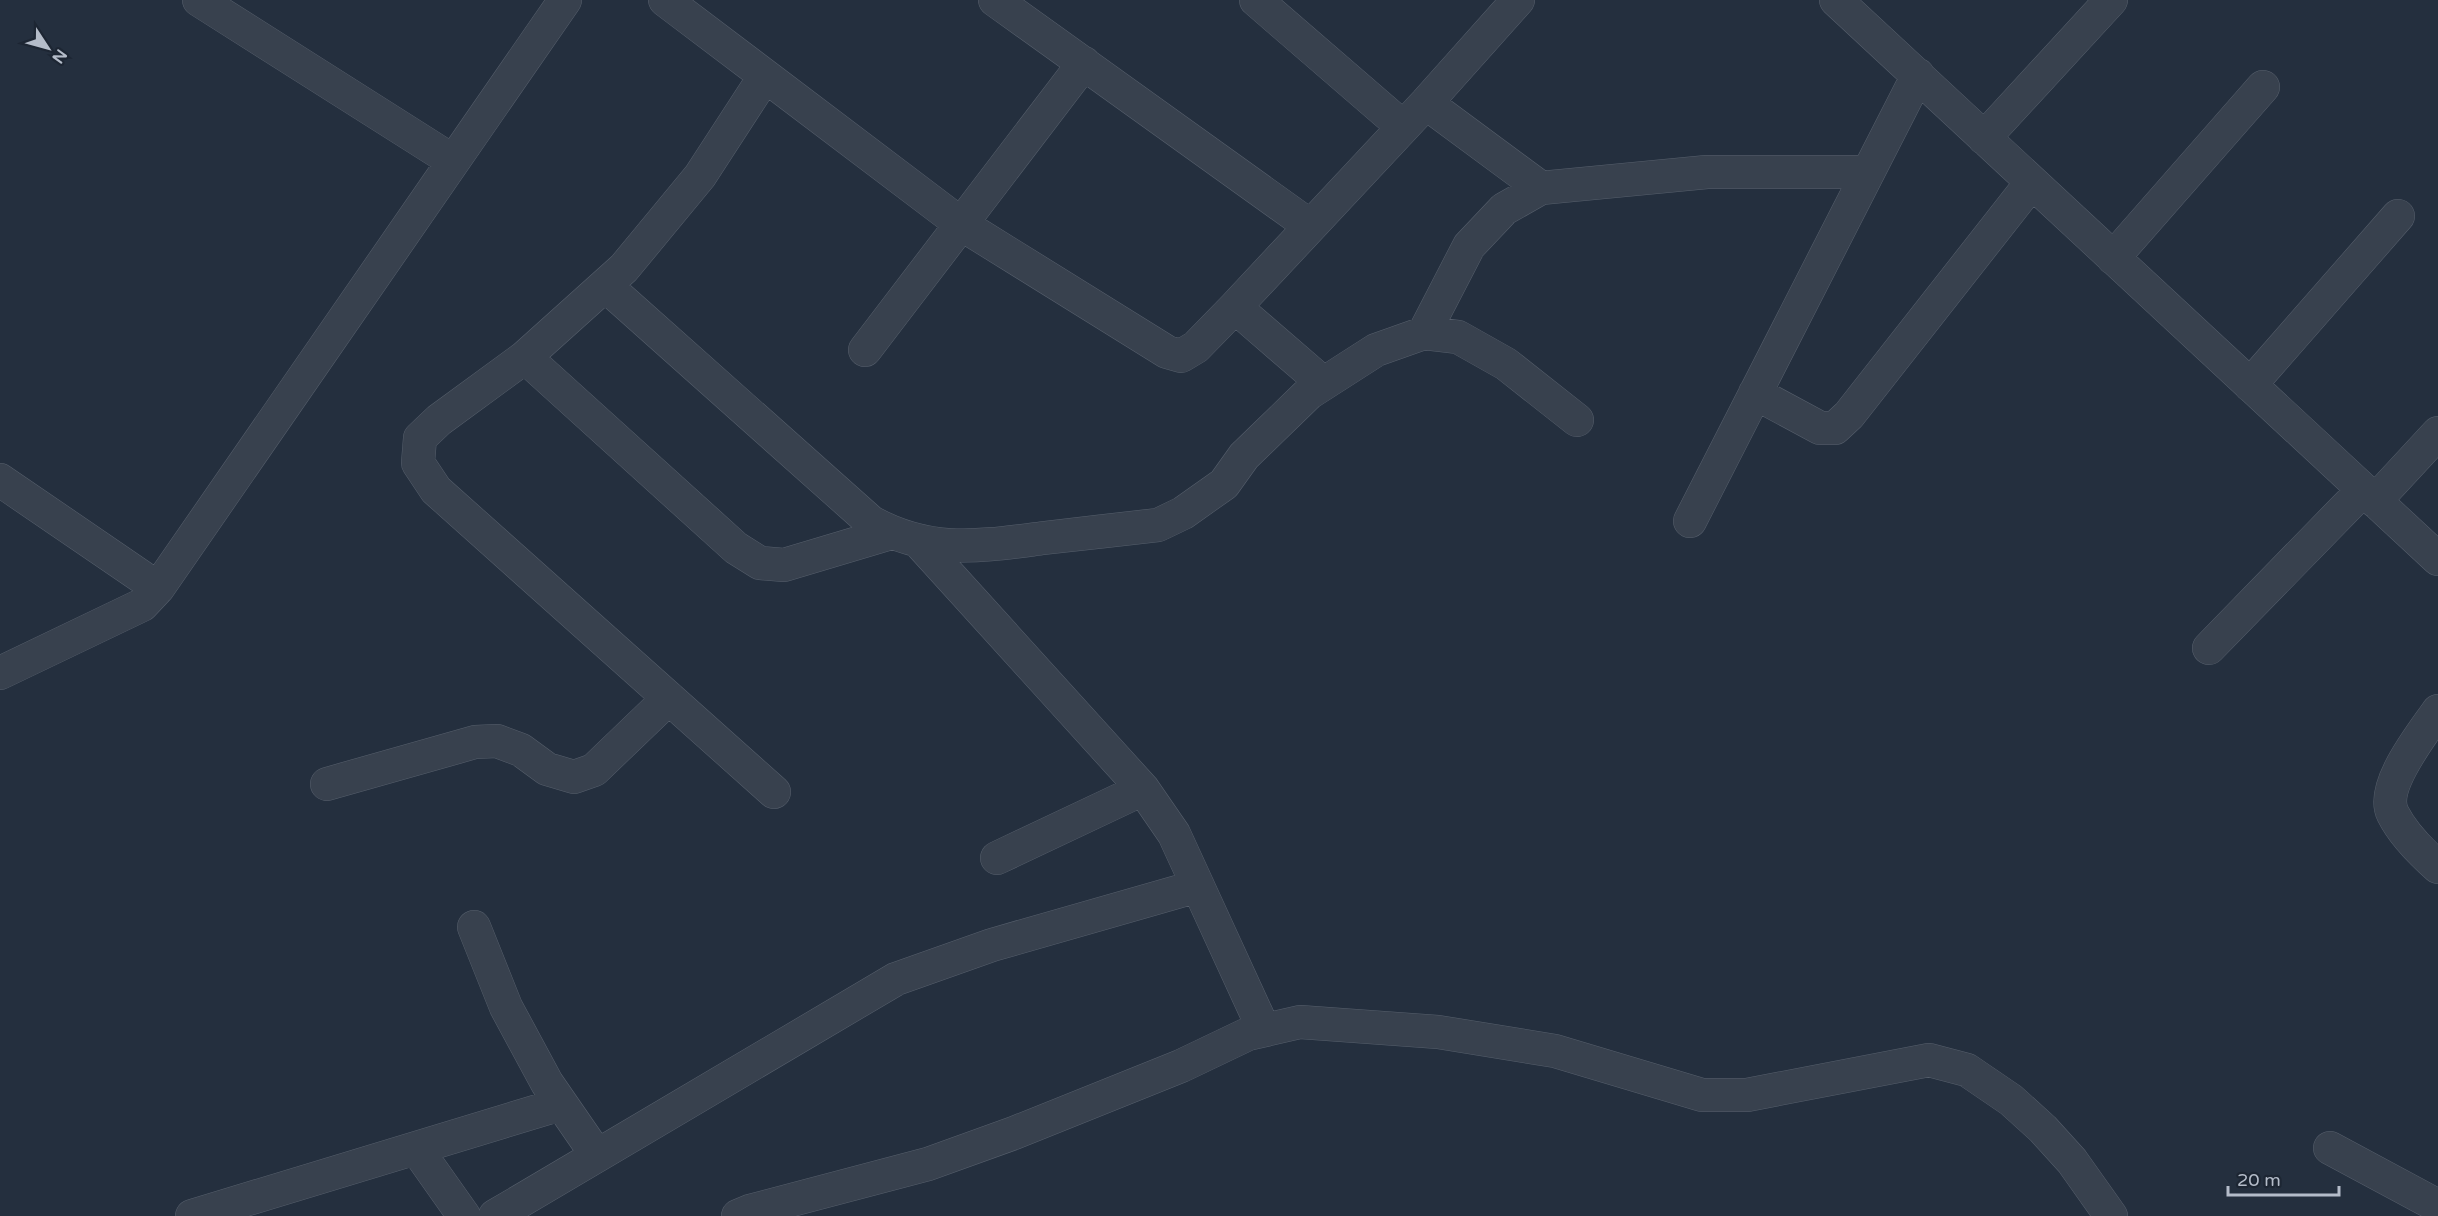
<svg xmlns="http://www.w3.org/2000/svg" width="2438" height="1216" viewBox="0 0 2438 1216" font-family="'Varela Round',sans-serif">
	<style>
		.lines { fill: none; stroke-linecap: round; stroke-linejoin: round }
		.minor-casing { stroke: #565f6c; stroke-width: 34 }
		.minor { stroke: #38414e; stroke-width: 33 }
	</style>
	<rect width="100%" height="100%" fill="#242f3e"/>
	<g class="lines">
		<g class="minor-casing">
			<path id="minor" d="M 199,0 L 453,161
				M 665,0 L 961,224 L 1167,352 L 1181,356 L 1196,347 L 1235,307 L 1426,103 L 1518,0
				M 995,0 L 1310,226
				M 1256,0 L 1403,127
				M 1836,0 L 2438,559
				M 765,76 L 700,176 L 624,268 L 525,357 L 439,420 L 420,438 L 418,463 L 436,490 L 774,792
				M 1426,103 L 1541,188
				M 1984,138 L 2111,0
				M 2113,258 L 2263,87
				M 605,285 L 871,522 C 931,555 980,546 1044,538 C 1082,534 1120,529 1158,525 L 1183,513 L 1224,484 L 1244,456 L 1309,393 L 1376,350 L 1424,333 L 1458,337 L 1506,364 L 1577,420
				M 1235,307 L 1323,383
				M 1424,333 L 1469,246 L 1504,209 L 1541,188 L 1707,172 L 1868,172
				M 865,350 L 1084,63
				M 525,357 L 736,548 L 760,563 L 784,565 L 891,533
				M 2250,385 L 2398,216
				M 1755,393 L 1820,428 L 1835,428 L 1849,415 L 2032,182
				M 0,480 L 158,588
				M 2375,501 L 2438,433
				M 1690,521 L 1918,75
				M 919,542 L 1143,789 L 1174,834 L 1264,1030
				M 2209,648 L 2363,490
				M 0,673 L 142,605 L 158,588 L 565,0
				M 2438,711 C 2423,733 2379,787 2393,814 C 2403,834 2421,852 2438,867
				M 327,784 L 475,742 L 497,741 L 521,750 L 547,769 L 574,777 L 594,770 L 669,698
				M 997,858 L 1143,789
				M 474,927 L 506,1007 L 547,1083 L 596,1154
				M 416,1148 L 464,1216
				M 2330,1148 L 2438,1206
				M 192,1216 L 561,1104
				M 495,1216 L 896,979 L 992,945 L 1198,886
				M 738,1216 L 750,1211 L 928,1164 L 1014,1133 L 1181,1066 L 1248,1034 L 1300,1022 L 1438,1032 L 1555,1051 L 1702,1095 L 1747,1095 L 1929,1060 L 1967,1070 L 2011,1100 L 2043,1129 L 2072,1161 L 2111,1216"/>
		</g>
		<use href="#minor" class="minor"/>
	</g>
	<g transform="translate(48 48) rotate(126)" stroke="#1d2633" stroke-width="4.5" paint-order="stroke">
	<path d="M0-4.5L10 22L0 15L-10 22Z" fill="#b4bcc9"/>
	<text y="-9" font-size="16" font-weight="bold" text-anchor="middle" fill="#b4bcc9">N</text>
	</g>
	<path d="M2228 1186v9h111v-9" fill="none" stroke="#b4bcc9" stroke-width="3"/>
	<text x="2237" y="1186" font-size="18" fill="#b4bcc9" stroke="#1d2633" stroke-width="4.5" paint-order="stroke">20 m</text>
</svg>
